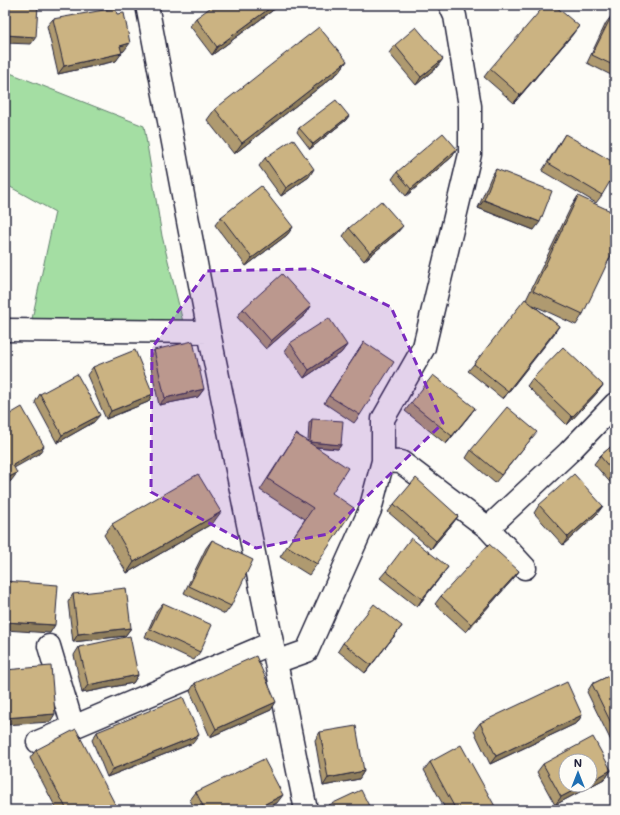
<svg xmlns="http://www.w3.org/2000/svg" width="620" height="815" viewBox="0 0 620 815" font-family="Mali,sans-serif">
	<style>
		.green { fill: #a4dea3; stroke: #63806f }
		.lines { fill: none; stroke-linecap: round; stroke-linejoin: round }
		.minor-casing { stroke: #22223b; stroke-width: 25 }
		.minor { stroke: #fdfcf7; stroke-width: 22 }
		.wall { fill: #af9a70; stroke: #22223b }
		.shaded-wall { fill: #8e7d5b; stroke: #22223b }
		.building { fill: #cbb382; stroke: #22223b }
		.marked { fill: #7b2cbf; fill-opacity: 0.2; stroke: #7b2cbf; stroke-width: 3; stroke-dasharray: 8 5; stroke-linejoin: round }
	</style>
	<rect width="100%" height="100%" fill="#fdfcf7"/>
	<filter id="ink" filterUnits="userSpaceOnUse"><feTurbulence type="fractalNoise" baseFrequency=".025" numOctaves="2"/><feDisplacementMap in="SourceGraphic" scale="8" xChannelSelector="R" yChannelSelector="G"/><feConvolveMatrix kernelMatrix="1 2 1 2 8 2 1 2 1" color-interpolation-filters="sRGB"/></filter>
	<g filter="url(#ink)">
		<path class="green" d="M 5,71 L 144,126 L 162,236 L 183,322 L 32,319 L 55,212 L 5,184 Z"/>
		<g class="lines">
			<g class="minor-casing">
				<path id="minor" d="M 147,5 L 209,332 L 306,810
					M 5,330 L 209,332
					M 383,461 L 401,462 L 488,528 L 525,568
					M 488,528 L 569,452 L 615,404
					M 49,646 L 73,727
					M 276,662 L 307,651 L 370,510 L 383,461 L 383,419 L 424,347 L 470,154 L 470,106 L 455,16 L 450,5
					M 38,742 L 272,643"/>
			</g>
			<use href="#minor" class="minor"/>
		</g>
		<path class="wall" d="M 280,5 L 212,55 L 190,26 L 196,18 Z
			M 612,15 L 615,17 L 615,77 L 587,63 L 606,23 Z
			M 53,19 L 124,51 L 121,52 L 116,61 L 58,74 L 47,26 Z
			M 573,34 L 514,103 L 484,77 L 490,69 Z
			M 395,45 L 437,67 L 416,85 L 389,53 Z
			M 347,61 L 339,72 L 234,154 L 207,120 L 215,109 Z
			M 346,120 L 310,149 L 297,132 L 299,128 Z
			M 565,134 L 602,195 L 596,203 L 542,171 Z
			M 457,149 L 452,157 L 406,196 L 392,179 L 397,172 Z
			M 265,158 L 309,177 L 281,196 L 259,166 Z
			M 496,169 L 534,230 L 478,208 L 491,177 Z
			M 578,196 L 583,314 L 576,325 L 533,305 L 559,326 L 503,399 L 468,371 L 474,364 L 526,300 L 571,207 Z
			M 221,217 L 293,227 L 287,235 L 246,266 L 215,225 Z
			M 349,228 L 397,233 L 364,261 L 343,236 Z
			M 311,306 L 306,314 L 266,349 L 237,317 L 243,309 Z
			M 364,342 L 360,415 L 354,423 L 324,403 Z
			M 290,343 L 347,345 L 341,353 L 304,378 L 285,351 Z
			M 154,350 L 204,389 L 198,397 L 159,405 L 149,358 Z
			M 93,367 L 153,394 L 148,402 L 106,419 L 87,375 Z
			M 532,379 L 603,385 L 597,393 L 567,425 L 527,386 Z
			M 40,394 L 94,422 L 57,443 L 35,402 Z
			M 411,403 L 475,408 L 469,416 L 446,444 L 405,411 Z
			M 312,419 L 341,445 L 338,449 L 316,447 L 332,493 L 317,564 L 309,575 L 280,557 L 305,519 L 260,490 L 296,434 L 308,441 L 309,423 Z
			M 531,439 L 495,483 L 466,458 L 471,450 Z
			M 615,443 L 615,488 L 594,464 L 600,456 Z
			M 394,504 L 458,516 L 453,523 L 431,549 L 388,512 Z
			M 539,505 L 597,514 L 563,545 L 534,513 Z
			M 213,523 L 127,573 L 104,535 L 112,524 Z
			M 212,540 L 231,606 L 225,614 L 184,593 L 206,548 Z
			M 386,571 L 442,575 L 417,607 L 380,578 Z
			M 519,571 L 513,579 L 466,632 L 435,604 L 441,596 Z
			M 73,594 L 131,628 L 125,636 L 73,642 L 68,602 Z
			M 163,603 L 200,652 L 194,660 L 145,637 L 157,610 Z
			M 402,626 L 396,634 L 365,673 L 338,651 L 343,643 Z
			M 79,647 L 138,675 L 133,683 L 82,693 L 74,655 Z
			M 615,673 L 615,742 L 612,743 L 587,692 L 592,684 Z
			M 195,683 L 271,710 L 210,737 L 190,691 Z
			M 582,715 L 577,723 L 490,764 L 474,731 L 480,723 Z
			M 97,732 L 193,743 L 107,777 L 92,740 Z
			M 320,732 L 364,771 L 359,779 L 323,786 L 315,740 Z
			M 36,750 L 116,806 L 113,810 L 57,810 L 30,758 Z
			M 430,762 L 497,810 L 446,810 L 424,770 Z
			M 543,764 L 611,770 L 606,778 L 555,805 L 537,772 Z
			M 196,792 L 277,803 L 263,810 L 195,810 L 190,800 Z
			M 329,805 L 371,810 L 327,810 L 326,809 Z"/>
		<path class="shaded-wall" d="M 274,5 L 280,5 L 212,55 L 217,47 Z
			M 579,26 L 573,34 L 514,103 L 520,95 Z
			M 5,35 L 36,37 L 31,44 L 5,43 Z
			M 130,43 L 124,51 L 115,54 L 120,46 Z
			M 122,53 L 116,61 L 58,74 L 64,66 Z
			M 443,59 L 437,67 L 416,85 L 421,77 Z
			M 347,61 L 339,72 L 234,154 L 242,143 Z
			M 349,116 L 346,120 L 310,149 L 313,144 Z
			M 457,149 L 452,157 L 406,196 L 411,189 Z
			M 314,169 L 309,177 L 281,196 L 286,188 Z
			M 484,200 L 540,222 L 534,230 L 478,208 Z
			M 403,226 L 397,233 L 364,261 L 370,253 Z
			M 293,227 L 287,235 L 246,266 L 252,258 Z
			M 311,306 L 306,314 L 266,349 L 271,341 Z
			M 559,326 L 554,334 L 503,399 L 508,391 Z
			M 347,345 L 341,353 L 304,378 L 309,370 Z
			M 603,385 L 597,393 L 567,425 L 572,417 Z
			M 204,389 L 198,397 L 159,405 L 165,398 Z
			M 153,394 L 148,402 L 106,419 L 111,411 Z
			M 475,408 L 469,416 L 446,444 L 452,436 Z
			M 100,415 L 94,422 L 57,443 L 62,435 Z
			M 310,442 L 341,445 L 338,449 L 307,446 Z
			M 44,446 L 39,454 L 7,472 L 13,465 Z
			M 17,473 L 11,481 L 5,484 L 5,479 Z
			M 603,506 L 597,514 L 563,545 L 568,537 Z
			M 221,512 L 213,523 L 127,573 L 134,562 Z
			M 458,516 L 453,523 L 431,549 L 436,541 Z
			M 448,567 L 442,575 L 417,607 L 422,599 Z
			M 519,571 L 513,579 L 466,632 L 471,624 Z
			M 5,622 L 55,625 L 50,633 L 5,630 Z
			M 402,626 L 396,634 L 365,673 L 371,665 Z
			M 131,628 L 125,636 L 73,642 L 78,634 Z
			M 138,675 L 133,683 L 82,693 L 88,685 Z
			M 276,702 L 271,710 L 210,737 L 216,729 Z
			M 55,714 L 50,722 L 5,725 L 5,718 Z
			M 582,715 L 577,723 L 490,764 L 496,756 Z
			M 199,735 L 193,743 L 107,777 L 113,769 Z
			M 615,738 L 615,742 L 612,743 Z
			M 611,770 L 606,778 L 555,805 L 561,797 L 584,785 L 590,785 L 590,782 Z
			M 364,771 L 359,779 L 323,786 L 328,778 Z
			M 283,795 L 277,803 L 263,810 L 253,810 Z
			M 116,806 L 113,810 L 108,810 Z"/>
		<path class="building" d="M 5,5 L 38,5 L 36,37 L 5,35 Z
			M 214,5 L 274,5 L 217,47 L 196,18 Z
			M 545,5 L 554,5 L 579,26 L 520,95 L 490,69 Z
			M 115,8 L 117,14 L 124,13 L 130,43 L 120,46 L 122,53 L 64,66 L 53,19 Z
			M 612,15 L 615,17 L 615,66 L 592,55 Z
			M 319,27 L 347,61 L 242,143 L 215,109 Z
			M 416,27 L 443,59 L 421,77 L 395,45 Z
			M 336,100 L 349,116 L 313,144 L 299,128 Z
			M 443,133 L 457,149 L 411,189 L 397,172 Z
			M 565,134 L 615,163 L 615,173 L 602,195 L 548,163 Z
			M 293,139 L 314,169 L 286,188 L 265,158 Z
			M 496,169 L 552,191 L 540,222 L 484,200 Z
			M 261,186 L 293,227 L 252,258 L 221,217 Z
			M 578,196 L 615,213 L 615,247 L 583,314 L 533,291 Z
			M 381,201 L 403,226 L 370,253 L 349,228 Z
			M 282,274 L 311,306 L 271,341 L 243,309 Z
			M 525,299 L 559,326 L 508,391 L 474,364 Z
			M 329,318 L 347,345 L 309,370 L 290,343 Z
			M 193,341 L 204,389 L 165,398 L 154,350 Z
			M 364,342 L 394,362 L 360,415 L 329,396 Z
			M 563,347 L 603,385 L 572,417 L 532,379 Z
			M 135,350 L 153,394 L 111,411 L 93,367 Z
			M 77,374 L 100,415 L 62,435 L 40,394 Z
			M 433,375 L 475,408 L 452,436 L 411,403 Z
			M 22,407 L 44,446 L 13,465 L 17,473 L 5,479 L 5,417 Z
			M 507,407 L 537,432 L 501,475 L 471,450 Z
			M 312,419 L 343,421 L 341,445 L 310,442 Z
			M 296,434 L 348,468 L 332,493 L 354,508 L 317,564 L 287,546 L 313,508 L 268,479 Z
			M 615,443 L 615,474 L 600,456 Z
			M 198,474 L 221,512 L 134,562 L 112,524 Z
			M 574,474 L 603,506 L 568,537 L 539,505 Z
			M 416,478 L 458,516 L 436,541 L 394,504 Z
			M 411,538 L 448,567 L 422,599 L 386,571 Z
			M 212,540 L 253,560 L 231,606 L 189,586 Z
			M 489,544 L 519,571 L 471,624 L 441,596 Z
			M 5,581 L 58,585 L 55,625 L 5,622 Z
			M 126,588 L 131,628 L 78,634 L 73,594 Z
			M 163,603 L 212,625 L 200,652 L 150,629 Z
			M 374,604 L 402,626 L 371,665 L 343,643 Z
			M 130,636 L 138,675 L 88,685 L 79,647 Z
			M 256,656 L 276,702 L 216,729 L 195,683 Z
			M 51,666 L 55,714 L 5,718 L 5,670 Z
			M 615,673 L 615,731 L 592,684 Z
			M 567,682 L 582,715 L 496,756 L 480,723 Z
			M 183,697 L 199,735 L 113,769 L 97,732 Z
			M 356,726 L 364,771 L 328,778 L 320,732 Z
			M 76,729 L 116,806 L 108,810 L 67,810 L 36,750 Z
			M 593,737 L 611,770 L 590,782 L 590,761 L 566,761 L 566,785 L 584,785 L 561,797 L 543,764 Z
			M 461,745 L 497,810 L 456,810 L 430,762 Z
			M 264,759 L 283,795 L 253,810 L 205,810 L 196,792 Z
			M 361,790 L 371,810 L 332,810 L 329,805 Z
			M 177,806 L 178,810 L 170,810 Z"/>
	</g>
	<path class="marked" d="M 312,269 L 391,307 L 443,423 L 328,534 L 256,548 L 151,492 L 152,348 L 207,271 Z"/>
	<rect width="620" height="815" fill="none" stroke="#fdfcf7" stroke-width="20"/>
	<rect x="10" y="10" width="600" height="795" fill="none" stroke="#22223b" stroke-width="1.5" filter="url(#ink)"/>
	<g transform="translate(578 773)"><circle r="19" fill="#fdfcf7" stroke="#a5a5ac"/>
	<path d="M0-3L7 15L0 10L-7 15Z" fill="#1f6fb2"/>
	<text y="-6" font-size="11" font-weight="bold" text-anchor="middle" fill="#22223b">N</text>
	</g>
</svg>
